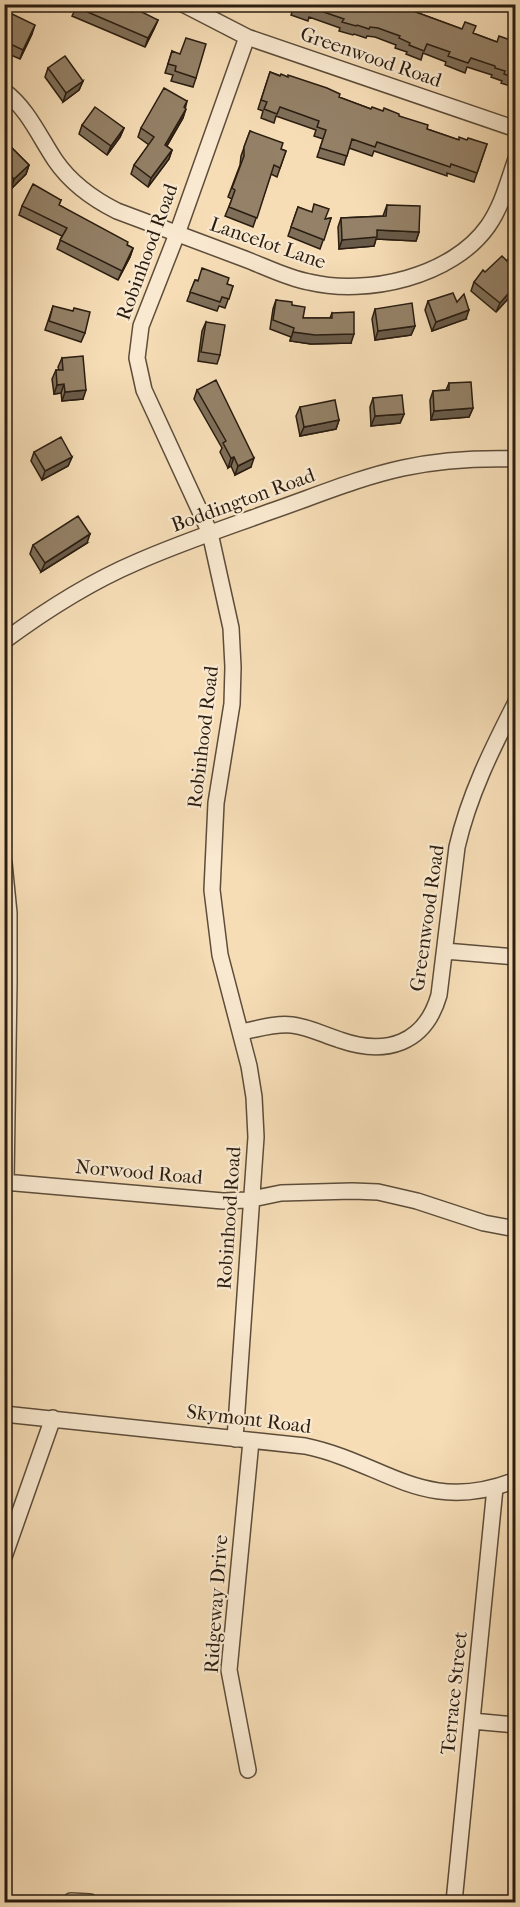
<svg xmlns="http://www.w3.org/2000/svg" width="520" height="1907" viewBox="0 0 520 1907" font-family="'IM FELL French Canon',serif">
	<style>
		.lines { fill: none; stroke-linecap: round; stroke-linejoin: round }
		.minor-casing { stroke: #5d4d3a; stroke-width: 18 }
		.minor { stroke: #f9e9d0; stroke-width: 15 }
		.wall { fill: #7f6f59; stroke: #2a1d11; stroke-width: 1.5 }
		.shaded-wall { fill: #685a48; stroke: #2a1d11; stroke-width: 1.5 }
		.building { fill: #948167; stroke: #2a1d11; stroke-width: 1.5 }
		.labels { text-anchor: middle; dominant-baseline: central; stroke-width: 4.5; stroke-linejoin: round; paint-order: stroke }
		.street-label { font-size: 20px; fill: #2a1d11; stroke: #f9e9d0 }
	</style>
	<rect width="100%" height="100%" fill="#f6ddb6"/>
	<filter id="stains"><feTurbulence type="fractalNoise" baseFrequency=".00333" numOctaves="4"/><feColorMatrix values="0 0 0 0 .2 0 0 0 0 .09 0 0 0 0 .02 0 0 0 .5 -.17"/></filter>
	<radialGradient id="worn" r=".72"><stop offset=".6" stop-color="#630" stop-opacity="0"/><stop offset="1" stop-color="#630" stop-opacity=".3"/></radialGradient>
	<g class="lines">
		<g class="minor-casing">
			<path id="minor" d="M 183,4 L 247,37 L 516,129
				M 4,91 C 28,109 39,136 55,160 C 70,182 93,199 117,211 C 159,227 202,243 245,259 C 266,267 287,278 309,282 C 367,296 452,277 488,226 C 502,206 508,182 516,159
				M 4,641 C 46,610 90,582 137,562 C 180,543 225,528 269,512 C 313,497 357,478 403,468 C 440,460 478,458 516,459
				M 4,863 L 9,913 L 9,983 L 6,1182
				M 445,951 L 516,957
				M 241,1032 C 258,1029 275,1023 292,1025 C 309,1027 324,1035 340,1040 C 386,1056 425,1044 439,995 L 457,847 C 469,795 492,749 516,702
				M 4,1182 L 223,1201 L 247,1200 L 281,1193 L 352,1191 L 378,1192 L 417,1201 L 484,1223 L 516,1229
				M 4,1414 L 305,1446 C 386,1463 424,1516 516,1480
				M 235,1439 L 256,1137 L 254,1097 L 249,1066 L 220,955 L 212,890 L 216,803 L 232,704 L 233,667 L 231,628 L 210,533 L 144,390 L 137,358 L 141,326 L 177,234 L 247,37
				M 4,1557 L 53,1418
				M 472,1721 L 516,1725
				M 248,1770 L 229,1670 L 251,1441
				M 71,1901 L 90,1902
				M 454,1902 L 495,1488"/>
		</g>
		<use href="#minor" class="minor"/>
	</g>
	<path class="wall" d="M 59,4 L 117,4 L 132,12 L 158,20 L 154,29 L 145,47 L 72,16 L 75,10 Z
		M 280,4 L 394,4 L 497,42 L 516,42 L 516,88 L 501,83 L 502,81 L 491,77 L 492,75 L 467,67 L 465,73 L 445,65 L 446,62 L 423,53 L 421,60 L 406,54 L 407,52 L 395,48 L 396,45 L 375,37 L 367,36 L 366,38 L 354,34 L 353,35 L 339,31 L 340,28 L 309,17 L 308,21 L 291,15 L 293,9 Z
		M 4,23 L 32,34 L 20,59 L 4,52 Z
		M 172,51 L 196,78 L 193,87 L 171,81 L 173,75 L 165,73 Z
		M 48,68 L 83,81 L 79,90 L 63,102 L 45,77 Z
		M 270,72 L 371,109 L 399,116 L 427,129 L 459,140 L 467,140 L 487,144 L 474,182 L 447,173 L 447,176 L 374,151 L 372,156 L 349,148 L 344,165 L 317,157 L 323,139 L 314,136 L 316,130 L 276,116 L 274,123 L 261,118 L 263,111 L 258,109 Z
		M 187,101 L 183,118 L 167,146 L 172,150 L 169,159 L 148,187 L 131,174 L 134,165 L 149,145 L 138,137 L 141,128 Z
		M 82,125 L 124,128 L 120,137 L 107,155 L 79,134 Z
		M 250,131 L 281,149 L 286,151 L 277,177 L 271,174 L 253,227 L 225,216 L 232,199 L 228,197 L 240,165 L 241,156 Z
		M 4,140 L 29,165 L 26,174 L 11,189 L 4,182 Z
		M 61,200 L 59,205 L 133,248 L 130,257 L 118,280 L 57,249 L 62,236 L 19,215 L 22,206 Z
		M 387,205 L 419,232 L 416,241 L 376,239 L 374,246 L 339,249 L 338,227 L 341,218 L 383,216 Z
		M 298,207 L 325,219 L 331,218 L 320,249 L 288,236 Z
		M 516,246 L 516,290 L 496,312 L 471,291 L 474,282 L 485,272 L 507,261 Z
		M 195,280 L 227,284 L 233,286 L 225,308 L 219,306 L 217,311 L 187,301 Z
		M 276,300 L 292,305 L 303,318 L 330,318 L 332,313 L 351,343 L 311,344 L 290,341 L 291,337 L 270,329 L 273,309 Z
		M 428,301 L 466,319 L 432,331 L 425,310 Z
		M 53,306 L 85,333 L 81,342 L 45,330 Z
		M 375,309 L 415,326 L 411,335 L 375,340 L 372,319 Z
		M 206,322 L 220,355 L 217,364 L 198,361 L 202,331 Z
		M 62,358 L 83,399 L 62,401 L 61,393 L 54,394 L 52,379 L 56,370 L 59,370 L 58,367 Z
		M 449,383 L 473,408 L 469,417 L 431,420 L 430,400 L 433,391 L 446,390 Z
		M 197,390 L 251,467 L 235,475 L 231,466 L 228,468 L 220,452 L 222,448 L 194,399 Z
		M 516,397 L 516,421 L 514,420 L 514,400 Z
		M 373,398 L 404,414 L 400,423 L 371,426 L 370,407 Z
		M 300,407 L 339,420 L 336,429 L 300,436 L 296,416 Z
		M 34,452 L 72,457 L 68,466 L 42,480 L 31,461 Z
		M 87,543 L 41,572 L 30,554 L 33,545 Z"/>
	<path class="shaded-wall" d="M 158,20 L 154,29 L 145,47 L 148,38 Z
		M 35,25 L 32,34 L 20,59 L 23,50 Z
		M 83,81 L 79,90 L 63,102 L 66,93 Z
		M 186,109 L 183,118 L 162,154 L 165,145 Z
		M 124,128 L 120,137 L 107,155 L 111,146 Z
		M 172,150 L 169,159 L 148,187 L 151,178 Z
		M 29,165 L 26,174 L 11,189 L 14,179 Z
		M 377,230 L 419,232 L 416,241 L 376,239 L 374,246 L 339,249 L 342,240 Z
		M 133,248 L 130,257 L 118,280 L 122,271 Z
		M 516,285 L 516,290 L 496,312 L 500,303 Z
		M 469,310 L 466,319 L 432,331 L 436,322 Z
		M 415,326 L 411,335 L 375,340 L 378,331 Z
		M 293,332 L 354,334 L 351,343 L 311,344 L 290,341 Z
		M 64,384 L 61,393 L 54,394 L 57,385 Z
		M 86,390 L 83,399 L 62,401 L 65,392 Z
		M 473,408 L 469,417 L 431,420 L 434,411 Z
		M 404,414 L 400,423 L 371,426 L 375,416 Z
		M 339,420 L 336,429 L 300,436 L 304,427 Z
		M 72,457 L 68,466 L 42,480 L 45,471 Z
		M 234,457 L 231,466 L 228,468 L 231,458 Z
		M 254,458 L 251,467 L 235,475 L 238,466 Z
		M 90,534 L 87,543 L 41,572 L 45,563 Z"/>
	<path class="building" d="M 77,4 L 117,4 L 132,12 L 134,8 L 158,20 L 148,38 L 76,7 Z
		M 295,4 L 394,4 L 462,29 L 465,22 L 476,26 L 473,33 L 497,42 L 499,36 L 516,42 L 516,78 L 504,74 L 505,71 L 495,68 L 495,66 L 471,58 L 468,63 L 448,56 L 450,52 L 427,44 L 424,51 L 409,45 L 410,43 L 399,38 L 400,36 L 378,28 L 370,27 L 369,29 L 357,25 L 356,26 L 342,22 L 344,19 L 312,8 L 311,12 L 294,6 Z
		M 10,13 L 35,25 L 23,50 L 4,41 L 4,23 Z
		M 186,38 L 206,44 L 196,78 L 175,71 L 176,66 L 168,64 L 172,51 L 180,54 Z
		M 65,56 L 83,81 L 66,93 L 48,68 Z
		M 270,72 L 280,76 L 281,74 L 288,77 L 288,75 L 327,88 L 340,94 L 339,97 L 371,109 L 372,107 L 383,111 L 384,108 L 399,114 L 399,116 L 428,125 L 427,129 L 459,140 L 459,137 L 467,140 L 468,138 L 487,144 L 477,173 L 451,164 L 450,167 L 377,142 L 375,147 L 352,139 L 347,156 L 320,148 L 326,130 L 317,127 L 319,121 L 280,107 L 277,114 L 264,109 L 267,102 L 261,100 Z
		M 164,88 L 187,101 L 184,107 L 186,109 L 165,145 L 172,150 L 151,178 L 134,165 L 154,137 L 141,128 Z
		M 95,107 L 124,128 L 111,146 L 82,125 Z
		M 250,131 L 283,143 L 281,149 L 286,151 L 280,168 L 274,165 L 257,218 L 229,207 L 235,190 L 232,188 L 244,156 L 244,147 Z
		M 4,140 L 29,165 L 14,179 L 4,169 Z
		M 33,184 L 61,200 L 59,205 L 128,242 L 127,245 L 133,248 L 122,271 L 60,240 L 67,228 L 22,206 Z
		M 314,204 L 329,209 L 325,219 L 331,218 L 324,240 L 291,227 L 298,207 L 312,212 Z
		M 387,205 L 420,206 L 419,232 L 377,230 L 377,237 L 342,240 L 341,218 L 386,216 Z
		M 516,246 L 516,285 L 500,303 L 474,282 L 483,270 L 485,272 L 502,256 L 507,261 Z
		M 202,268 L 229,278 L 227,284 L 233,286 L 229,299 L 222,297 L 220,302 L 190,292 L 195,280 L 198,281 Z
		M 453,293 L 457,302 L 464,294 L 469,310 L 436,322 L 428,301 Z
		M 276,300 L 292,302 L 292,305 L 305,307 L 303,318 L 332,318 L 332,313 L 354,312 L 354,334 L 315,335 L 293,332 L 294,328 L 273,320 Z
		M 412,303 L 415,326 L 378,331 L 375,309 Z
		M 53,306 L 73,311 L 74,308 L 90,312 L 85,333 L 49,321 Z
		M 206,322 L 225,325 L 220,355 L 201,352 Z
		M 83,356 L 86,390 L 65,392 L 64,384 L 57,385 L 56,370 L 63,370 L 62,358 Z
		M 216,380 L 254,458 L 238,466 L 234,457 L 231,458 L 223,443 L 226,441 L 197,390 Z
		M 471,382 L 473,408 L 434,411 L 433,391 L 449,390 L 449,383 Z
		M 402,395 L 404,414 L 375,416 L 373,398 Z
		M 335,400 L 339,420 L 304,427 L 300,407 Z
		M 61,437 L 72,457 L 45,471 L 34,452 Z
		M 78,516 L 90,534 L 45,563 L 33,545 Z"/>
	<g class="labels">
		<g class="street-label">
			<text transform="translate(371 57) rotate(19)">Greenwood Road</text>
			<text transform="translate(268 243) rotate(19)">Lancelot Lane</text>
			<text transform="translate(147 252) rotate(-70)">Robinhood Road</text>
			<text transform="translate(243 500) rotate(-20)">Boddington Road</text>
			<text transform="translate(203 737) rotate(-83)">Robinhood Road</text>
			<text transform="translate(427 918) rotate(-82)">Greenwood Road</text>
			<text transform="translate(139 1172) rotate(5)">Norwood Road</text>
			<text transform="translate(229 1218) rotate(-86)">Robinhood Road</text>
			<text transform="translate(249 1419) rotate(7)">Skymont Road</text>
			<text transform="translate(216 1604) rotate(-86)">Ridgeway Drive</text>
			<text transform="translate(454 1693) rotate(-84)">Terrace Street</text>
		</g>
	</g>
	<rect width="520" height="1907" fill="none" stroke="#f6ddb6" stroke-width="24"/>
	<rect x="6" y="6" width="508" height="1895" fill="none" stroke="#2a1d11" stroke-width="3"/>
	<rect x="12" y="12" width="496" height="1883" fill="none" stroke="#2a1d11" stroke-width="1.5"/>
	<rect width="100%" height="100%" filter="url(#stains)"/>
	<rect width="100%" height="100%" fill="url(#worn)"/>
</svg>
